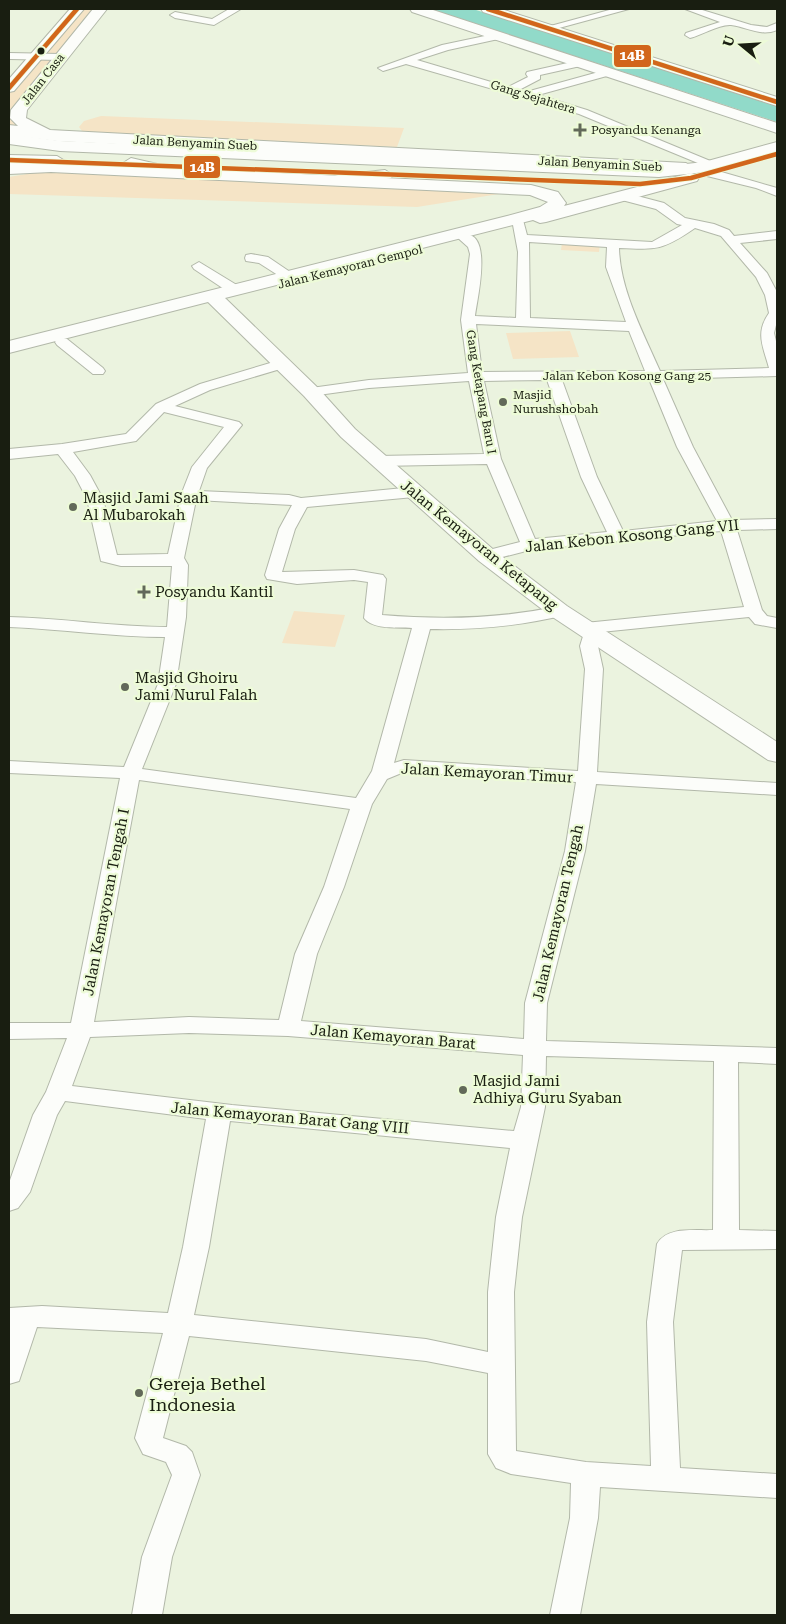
<svg xmlns="http://www.w3.org/2000/svg" width="786" height="1624" viewBox="0 0 786 1624" font-family="'Roboto Serif',serif">
	<style>
		.green { fill: #f5e4c6 }
		.water { fill: #91dac9 }
		.lines { fill: none; stroke-linecap: round; stroke-linejoin: round }
		.street-casing { stroke: #b2b8a9; stroke-width: 2 }
		.secondary-casing { stroke: #b2b8a9; stroke-width: 2 }
		.primary-casing { stroke: #b2b8a9; stroke-width: 2 }
		.street { fill: #fcfdfa; fill-rule: evenodd }
		.secondary { fill: #fcfdfa; fill-rule: evenodd }
		.primary { fill: #fcfdfa; fill-rule: evenodd }
		.bus-1-casing { stroke: #edfbd7; stroke-width: 6 }
		.bus-1 { stroke: #d2661b; stroke-width: 4.5 }
		.bus-dot { fill: #191e11; stroke: #edfbd7; stroke-width: 2 }
		.poi-dot { fill: #626959; stroke: #edfbd7; stroke-width: 2 }
		.labels { text-anchor: middle; dominant-baseline: central; stroke-width: 4.5; stroke-linejoin: round; paint-order: stroke }
		.far-street-label { font-size: 12px; fill: #191e11; stroke: #edfbd7 }
		.far-poi-label { font-size: 12px; fill: #191e11; stroke: #edfbd7; text-anchor: start }
		.poi-label { font-size: 15px; fill: #191e11; stroke: #edfbd7; text-anchor: start }
		.street-label { font-size: 15px; fill: #191e11; stroke: #edfbd7 }
		.near-poi-label { font-size: 18px; fill: #191e11; stroke: #edfbd7; text-anchor: start }
		.line-badge { stroke: #edfbd7; stroke-width: 2 }
		.badge-label { font-size: 14px; text-anchor: middle; font-weight: bold; fill: #fff }
	</style>
	<rect width="100%" height="100%" fill="#ebf3df"/>
	<path class="green" d="M 77,9 L 100,10 L 18,114 L 57,136 L 9,130 L 9,88 Z
		M 101,116 L 404,128 L 397,147 L 95,134 L 82,131 L 79,127 L 84,121 Z
		M 50,170 L 512,192 L 417,207 L 9,194 L 9,177 Z
		M 562,243 L 600,244 L 599,252 L 561,250 Z
		M 570,331 L 579,357 L 513,359 L 506,333 Z
		M 294,611 L 345,615 L 335,647 L 282,643 Z"/>
	<path class="water" d="M 431,9 L 473,9 L 777,106 L 777,122 Z"/>
	<g class="lines">
		<g class="street-casing">
			<path id="street" d="M 229,9 L 241,9 L 214,25 L 175,18 L 170,15 L 175,12 L 212,19 Z
				M 613,9 L 629,9 L 548,31 L 543,28 Z
				M 685,9 L 699,9 L 751,25 L 767,27 L 777,23 L 777,30 C 760,37 748,27 731,25 C 719,24 702,35 690,38 L 685,35 L 686,33 L 720,22 Z
				M 499,33 L 503,34 L 503,38 L 448,50 L 417,60 L 508,87 L 528,77 L 526,74 L 527,72 L 581,60 L 586,63 L 585,65 L 540,75 L 540,79 L 519,90 L 526,92 L 606,70 L 614,70 L 614,74 L 538,95 L 587,110 L 720,165 L 714,169 L 710,168 L 579,114 L 406,64 L 383,71 L 378,68 L 442,45 Z
				M 9,53 L 60,54 L 65,57 L 60,60 L 9,59 Z
				M 711,169 L 777,188 L 777,196 L 756,188 L 707,176 L 707,170 Z
				M 622,192 L 664,203 L 685,218 L 714,224 L 729,230 L 734,236 L 777,231 L 777,239 L 740,243 L 767,273 L 777,292 L 777,321 L 774,333 L 777,345 L 777,376 L 663,379 L 693,447 L 732,520 L 777,519 L 777,529 L 737,530 L 762,610 L 767,616 L 777,618 L 777,628 L 755,624 L 749,617 L 601,632 L 598,646 L 603,669 L 597,772 L 777,783 L 777,795 L 596,784 L 585,851 L 547,1003 L 546,1041 L 777,1048 L 777,1064 L 738,1062 L 739,1230 L 777,1231 L 777,1249 L 682,1250 L 673,1322 L 680,1468 L 777,1474 L 777,1498 L 600,1487 L 598,1518 L 580,1615 L 550,1615 L 570,1518 L 571,1483 L 511,1474 L 496,1468 L 488,1454 L 488,1373 L 426,1361 L 189,1336 L 163,1438 L 186,1446 L 192,1452 L 200,1475 L 172,1557 L 162,1615 L 132,1615 L 142,1557 L 172,1475 L 166,1462 L 143,1454 L 135,1438 L 163,1333 L 37,1327 L 19,1381 L 9,1384 L 9,1308 L 42,1306 L 168,1313 L 183,1247 L 206,1119 L 65,1101 L 57,1115 L 30,1192 L 18,1208 L 9,1211 L 9,1183 L 33,1115 L 46,1092 L 67,1038 L 9,1039 L 9,1023 L 71,1023 L 120,778 L 9,773 L 9,761 L 124,767 L 158,684 L 165,637 C 113,637 61,629 9,627 L 9,617 C 62,618 114,627 167,627 L 172,566 L 121,566 L 101,561 L 87,499 L 75,476 L 58,454 L 9,459 L 9,449 L 62,444 L 126,434 L 156,404 L 200,384 L 277,361 L 287,361 L 289,364 L 287,367 L 210,390 L 175,406 L 239,422 L 242,425 L 207,468 L 199,491 L 289,495 L 301,498 L 414,487 L 420,489 L 422,492 L 414,497 L 307,507 L 295,529 L 282,572 L 354,570 L 383,575 L 386,579 L 382,615 C 442,620 500,619 559,606 L 565,607 L 568,611 L 565,615 C 520,626 476,630 430,629 L 394,763 L 404,760 L 578,771 L 585,669 L 580,646 L 584,633 L 579,632 L 576,628 L 579,624 L 585,623 L 744,607 L 721,531 L 530,550 L 487,561 L 481,560 L 479,556 L 481,552 L 520,542 L 487,464 L 378,466 L 370,461 L 378,456 L 484,454 L 469,381 L 369,388 L 311,396 L 304,392 L 311,388 L 369,380 L 468,373 L 461,320 L 470,254 L 468,247 L 458,238 L 460,235 C 495,226 477,299 475,316 L 516,318 L 518,252 L 513,225 L 507,220 L 509,217 L 513,216 L 523,220 L 527,235 L 652,242 L 682,225 L 677,224 L 656,209 L 618,199 L 616,196 ZM 695,228 L 721,236 L 756,277 L 765,295 L 769,313 C 755,333 763,346 769,368 L 660,371 C 643,332 620,290 619,248 C 657,250 663,250 695,228 ZM 529,242 L 607,247 L 606,267 L 626,322 L 530,318 ZM 476,324 L 629,331 L 645,371 L 482,372 ZM 602,379 L 649,379 L 677,447 L 717,521 L 623,531 L 597,477 L 562,380 ZM 547,380 L 581,477 L 607,532 L 535,539 L 501,459 L 484,381 ZM 164,412 L 224,427 L 192,467 L 181,495 L 168,554 L 117,555 L 103,499 L 90,475 L 73,452 L 136,441 ZM 196,500 L 292,505 L 279,529 L 265,575 L 267,579 L 297,584 L 354,580 L 368,582 L 364,618 C 373,630 398,627 412,628 L 372,771 L 356,798 L 142,769 L 176,684 L 186,617 L 188,565 L 184,558 ZM 404,772 L 576,782 L 565,851 L 525,1003 L 524,1039 L 301,1021 L 317,954 L 344,887 L 372,804 L 387,779 ZM 139,780 L 350,809 L 324,887 L 295,954 L 279,1020 L 189,1017 L 94,1022 ZM 189,1033 L 288,1036 L 523,1055 L 521,1107 L 514,1131 L 232,1105 L 72,1086 L 90,1037 ZM 546,1056 L 714,1061 L 713,1230 C 695,1231 667,1226 657,1244 L 647,1322 L 651,1466 L 586,1462 L 516,1451 L 514,1292 L 522,1217 L 545,1107 ZM 230,1121 L 510,1148 L 496,1217 L 488,1292 L 488,1352 L 426,1339 L 194,1315 L 209,1247 Z
				M 251,254 L 268,257 L 296,276 L 294,279 L 284,279 L 259,263 L 246,261 L 245,258 L 246,255 Z
				M 199,262 L 240,287 L 242,290 L 240,293 L 230,293 L 194,269 L 192,266 Z
				M 62,338 L 67,339 L 103,368 L 105,371 L 103,374 L 93,374 L 57,345 L 55,342 L 57,339 Z"/>
		</g>
		<g class="secondary-casing">
			<path id="secondary" d="M 70,9 L 84,9 L 14,91 L 9,92 L 9,79 Z
				M 93,9 L 107,9 L 27,110 L 26,118 L 50,130 L 686,163 L 694,168 L 686,173 L 57,141 L 9,135 L 9,125 L 18,126 L 10,118 L 11,110 Z
				M 410,9 L 430,9 L 777,123 L 777,133 L 412,12 Z
				M 481,9 L 501,9 L 777,97 L 777,106 L 483,12 Z
				M 51,162 L 531,185 L 558,192 L 566,203 L 564,206 L 691,173 L 697,175 L 699,178 L 697,181 L 546,222 L 540,223 L 533,220 L 225,298 L 318,388 L 355,429 L 495,551 L 567,606 L 777,742 L 777,762 L 768,760 L 551,616 L 479,561 L 341,437 L 304,396 L 208,302 L 9,353 L 9,341 L 507,216 L 540,207 L 548,202 L 530,195 L 51,172 L 9,174 L 9,164 Z"/>
		</g>
		<g class="primary-casing">
			<path id="primary" d="M 9,134 L 60,141 L 659,167 L 704,162 L 777,142 L 777,152 L 705,172 L 659,177 L 60,151 L 9,144 Z
				M 9,155 L 57,156 L 65,161 L 57,166 L 9,165 Z
				M 131,158 L 179,169 L 181,172 L 173,177 L 125,166 L 123,163 Z
				M 385,170 L 393,175 L 391,178 L 338,185 L 332,183 L 330,180 L 332,177 L 338,175 Z"/>
		</g>
		<use href="#street" class="street"/>
		<use href="#secondary" class="secondary"/>
		<use href="#primary" class="primary"/>
		<g class="bus-1-casing">
			<path id="bus-1" d="M 488,9 L 777,102
				M 9,88 L 77,9
				M 9,160 L 640,184 L 691,178 L 777,154"/>
		</g>
		<use href="#bus-1" class="bus-1"/>
	</g>
	<circle class="bus-dot" cx="41" cy="51" r="4.5"/>
	<g class="poi-dot">
		<path d="M577.5 122.5h5v5h5v5h-5v5h-5v-5h-5v-5h5z"/>
		<circle cx="503" cy="402" r="5"/>
		<circle cx="73" cy="507" r="5"/>
		<path d="M141.5 584.5h5v5h5v5h-5v5h-5v-5h-5v-5h5z"/>
		<circle cx="125" cy="687" r="5"/>
		<circle cx="463" cy="1090" r="5"/>
		<circle cx="139" cy="1393" r="5"/>
	</g>
	<g class="labels">
		<g class="far-street-label">
			<text transform="translate(43 79) rotate(-52)">Jalan Casa</text>
			<text transform="translate(533 97) rotate(17)">Gang Sejahtera</text>
			<text transform="translate(195 143) rotate(3)">Jalan Benyamin Sueb</text>
			<text transform="translate(600 164) rotate(3)">Jalan Benyamin Sueb</text>
			<text transform="translate(350 267) rotate(-14)">Jalan Kemayoran Gempol</text>
			<text x="627" y="376">Jalan Kebon Kosong Gang 25</text>
			<text transform="translate(481 392) rotate(80)">Gang Ketapang Baru I</text>
		</g>
		<g class="far-poi-label">
			<text x="591" y="130">Posyandu Kenanga</text>
			<text x="513" y="395">Masjid<tspan x="513" dy="14">Nurushshobah</tspan></text>
		</g>
		<g class="poi-label">
			<text x="83" y="498">Masjid Jami Saah<tspan x="83" dy="17">Al Mubarokah</tspan></text>
			<text x="155" y="592">Posyandu Kantil</text>
			<text x="135" y="678">Masjid Ghoiru<tspan x="135" dy="17">Jami Nurul Falah</tspan></text>
			<text x="473" y="1081">Masjid Jami<tspan x="473" dy="17">Adhiya Guru Syaban</tspan></text>
		</g>
		<g class="street-label">
			<text transform="translate(632 536) rotate(-6)">Jalan Kebon Kosong Gang VII</text>
			<text transform="translate(479 545) rotate(39)">Jalan Kemayoran Ketapang</text>
			<text transform="translate(487 773) rotate(3)">Jalan Kemayoran Timur</text>
			<text transform="translate(106 902) rotate(-79)">Jalan Kemayoran Tengah I</text>
			<text transform="translate(558 913) rotate(-77)">Jalan Kemayoran Tengah</text>
			<text transform="translate(393 1037) rotate(5)">Jalan Kemayoran Barat</text>
			<text transform="translate(290 1118) rotate(5)">Jalan Kemayoran Barat Gang VIII</text>
		</g>
		<g class="near-poi-label">
			<text x="149" y="1383">Gereja Bethel<tspan x="149" dy="21">Indonesia</tspan></text>
		</g>
	</g>
	<g class="line-badge">
		<rect x="613" y="44" width="39" height="24" rx="5" fill="#d2661b"/>
		<rect x="183" y="155" width="38" height="24" rx="5" fill="#d2661b"/>
	</g>
	<g class="badge-label">
		<text x="632" y="60">14B</text>
		<text x="202" y="172">14B</text>
	</g>
	<rect width="786" height="1624" fill="none" stroke="#191e11" stroke-width="20"/>
	<g transform="translate(741 45) rotate(288)" stroke="#edfbd7" stroke-width="4" paint-order="stroke">
	<path d="M0-4L9 19L0 12L-9 19Z" fill="#191e11"/>
	<text y="-8" font-size="14" font-weight="bold" text-anchor="middle" fill="#191e11">U</text>
	</g>
</svg>
